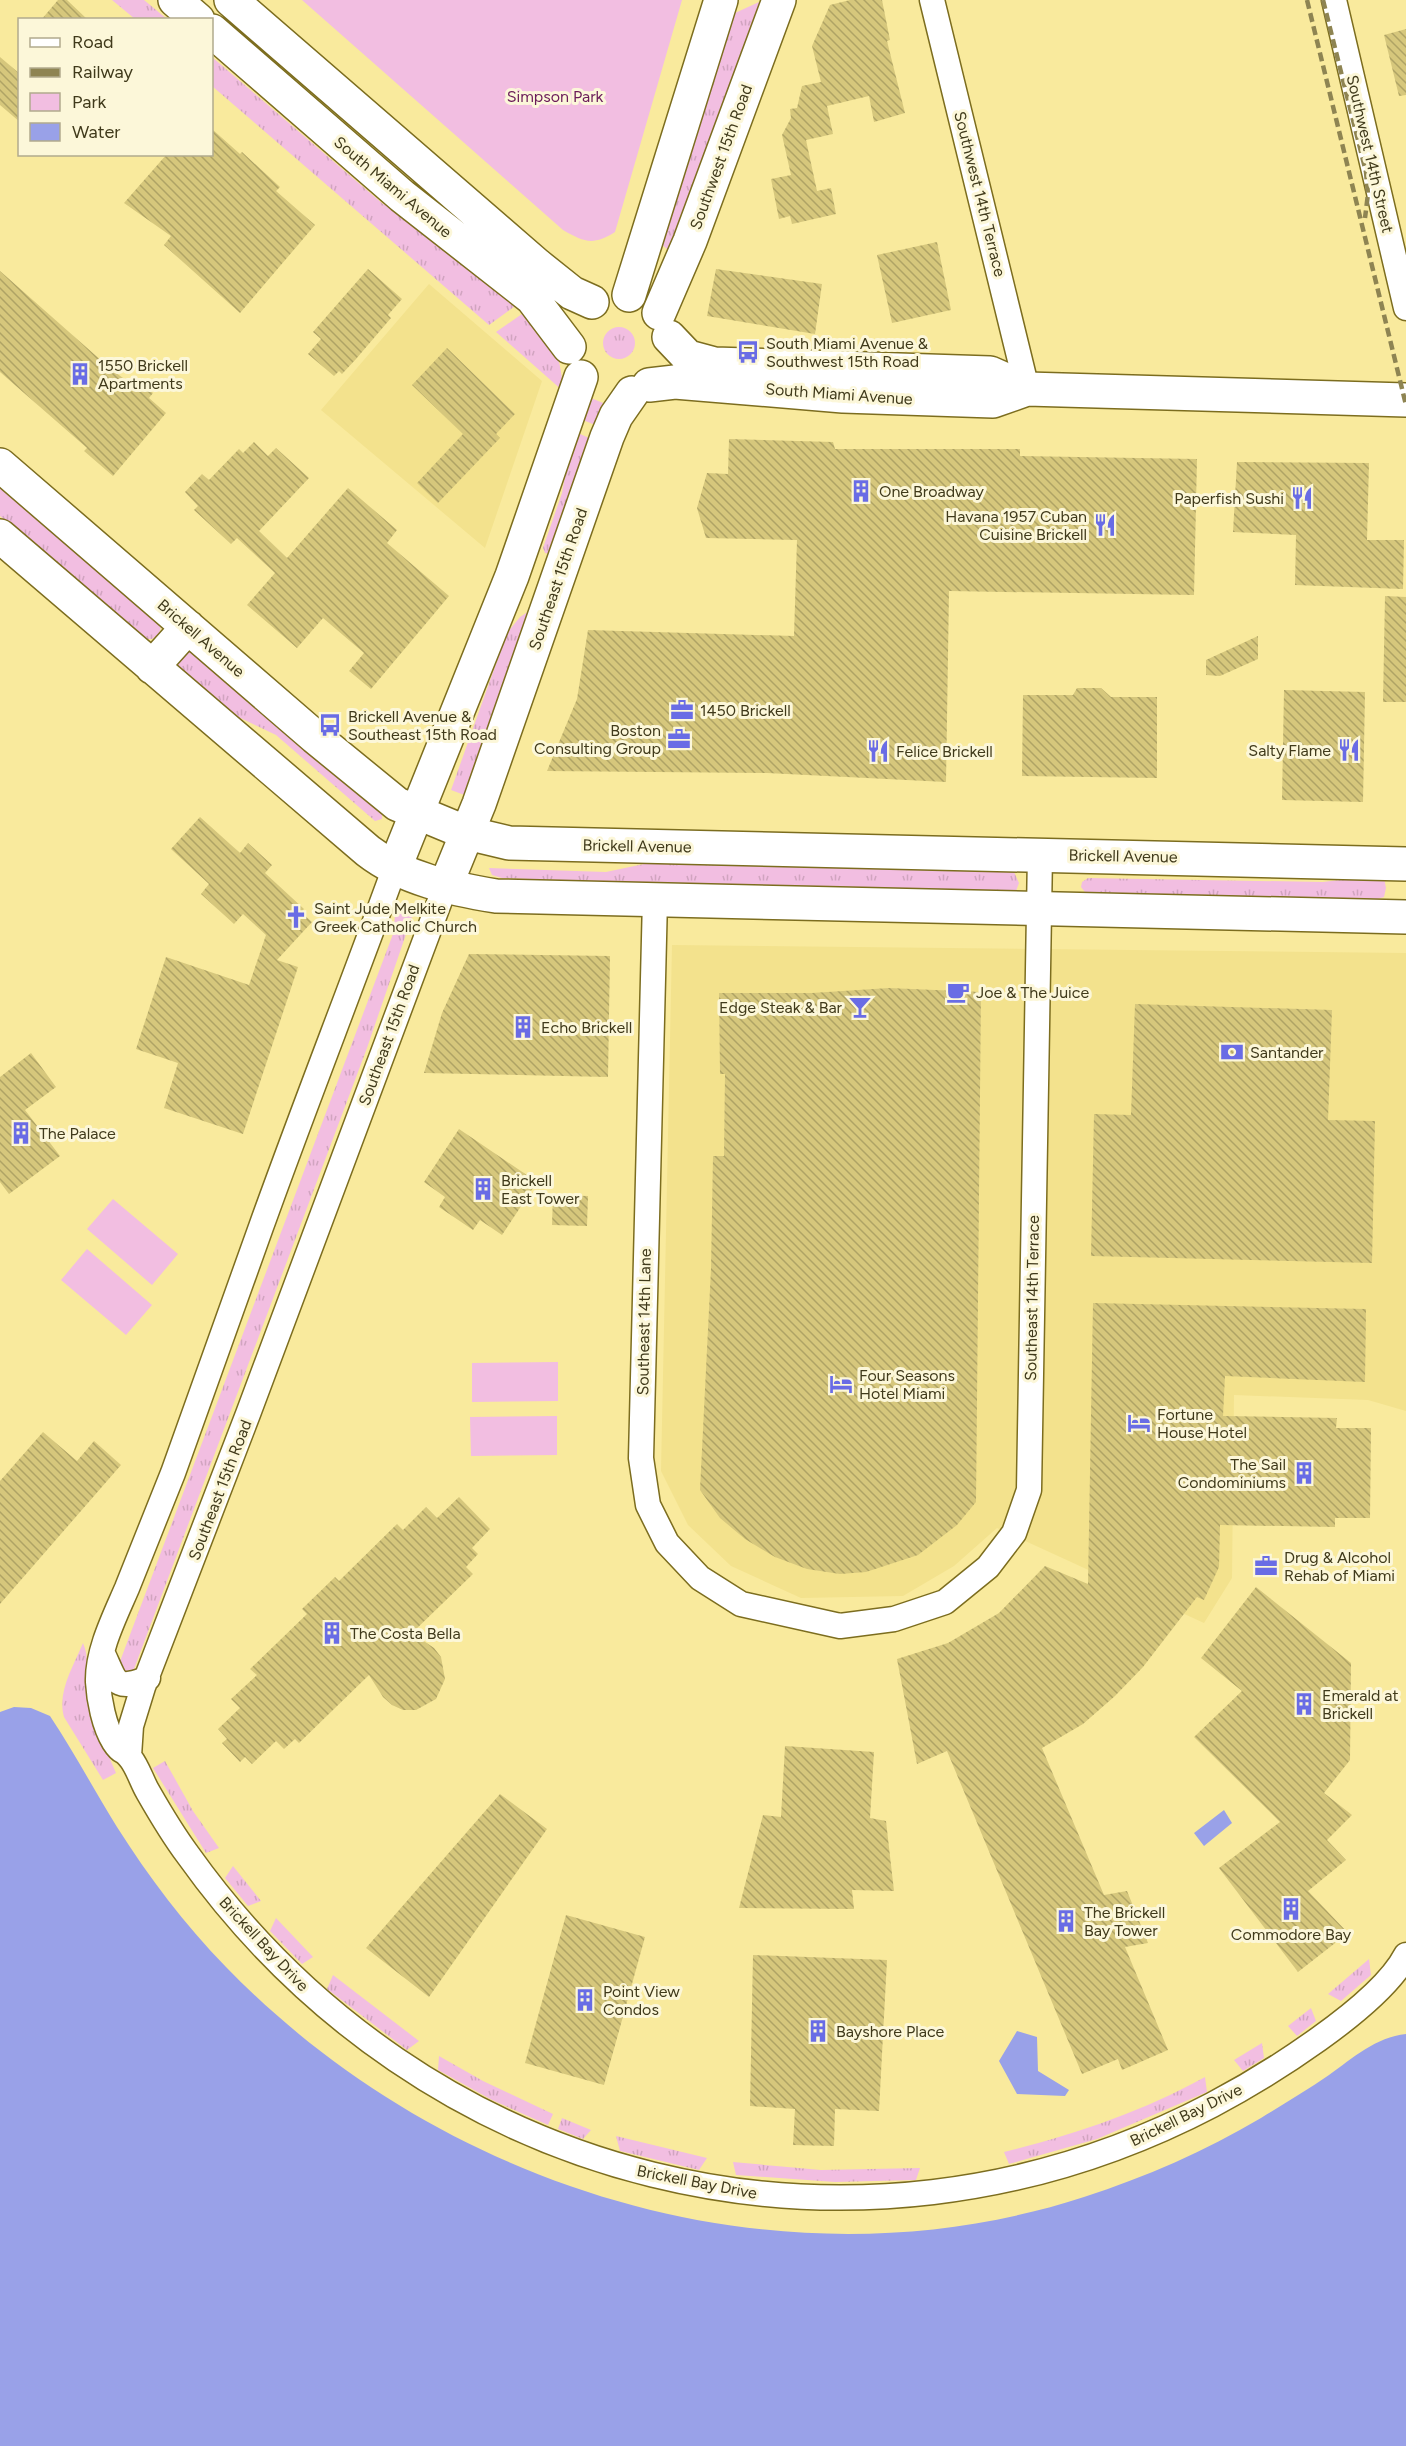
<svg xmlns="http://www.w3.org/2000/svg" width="1406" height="2446" viewBox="0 0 1406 2446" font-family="Figtree,sans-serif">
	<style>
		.built { fill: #f3e28d }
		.grass { fill: url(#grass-tufts) }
		.park { fill: #f2bee1 }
		.water { fill: #99a1e8 }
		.building { fill: url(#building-back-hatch) }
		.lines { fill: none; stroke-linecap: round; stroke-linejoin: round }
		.street-casing { stroke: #7c6d1f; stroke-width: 27 }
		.secondary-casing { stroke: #7c6d1f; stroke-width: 36 }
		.primary-casing { stroke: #7c6d1f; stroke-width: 36 }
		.street { stroke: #fff; stroke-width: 24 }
		.secondary { stroke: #fff; stroke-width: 33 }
		.primary { stroke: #fff; stroke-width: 33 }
		.rail { stroke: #8e8452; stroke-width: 4.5; stroke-dasharray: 9 4.5; stroke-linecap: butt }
		.labels { text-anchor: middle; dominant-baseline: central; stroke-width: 6; stroke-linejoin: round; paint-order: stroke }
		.park-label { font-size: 16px; fill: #6b1b59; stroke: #fcf7d9 }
		.street-label { font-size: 16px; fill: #403a1b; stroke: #fcf7d9 }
		.poi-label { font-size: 16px; fill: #403a1b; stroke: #fcf7d9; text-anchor: start }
	</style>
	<defs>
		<pattern id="grass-tufts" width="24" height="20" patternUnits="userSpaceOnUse" patternTransform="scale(1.5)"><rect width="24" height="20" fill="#f2bee1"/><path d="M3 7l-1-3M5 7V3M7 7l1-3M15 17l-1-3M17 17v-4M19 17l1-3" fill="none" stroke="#d1a4c0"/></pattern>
		<pattern id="building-back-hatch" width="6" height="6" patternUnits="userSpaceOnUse" patternTransform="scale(1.5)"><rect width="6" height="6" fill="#d6c77c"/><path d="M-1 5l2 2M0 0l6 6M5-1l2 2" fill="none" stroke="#afa365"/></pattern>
	</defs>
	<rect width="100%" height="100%" fill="#f9ea9d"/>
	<path class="built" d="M 429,284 L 542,381 L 485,548 L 321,410 Z
		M 672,945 L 1406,953 L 1406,1411 L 1368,1400 L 1234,1395 L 1232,1578 L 1204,1623 L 997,1528 L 954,1566 L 903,1596 L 801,1598 L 731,1566 L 688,1525 L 661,1471 Z"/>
	<path class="grass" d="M 112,0 L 144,0 L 167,19 L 135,19 Z
		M 759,2 L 763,6 L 673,254 L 661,244 L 719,36 L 735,13 Z
		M 212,57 L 383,204 L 415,218 L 522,301 L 489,325 L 212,86 Z
		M 529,309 C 551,340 561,351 563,391 L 496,332 Z
		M603 343a16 16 0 1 1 32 0a16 16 0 1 1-32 0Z
		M 586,396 L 608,405 L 600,427 L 578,418 Z
		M 573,431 L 594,440 L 550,554 L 545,553 L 543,548 L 562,493 Z
		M 0,480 L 157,617 L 161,626 L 159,634 L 152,639 L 143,639 L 0,516 Z
		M 529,611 L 467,796 L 451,790 L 507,633 L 520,617 Z
		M 187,649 L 196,651 L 382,811 L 382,819 L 375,821 L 276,735 L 226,711 L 180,672 L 176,663 Z
		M 677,857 L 1006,868 L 1014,872 L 1019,883 L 1016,891 L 1006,895 L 502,878 L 492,875 L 489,868 L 606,872 Z
		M 1365,877 L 1384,878 L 1386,888 L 1384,897 L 1370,901 L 1088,896 L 1081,887 L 1082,882 L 1088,878 L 1323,882 Z
		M 396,906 L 414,911 L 367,1048 L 134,1669 L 132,1673 L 124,1675 L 119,1664 L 393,934 Z
		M 83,1643 C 91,1661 83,1675 87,1694 C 92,1721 105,1747 116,1773 L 103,1780 L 64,1717 C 57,1692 73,1667 83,1643 Z
		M 165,1761 L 193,1811 L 219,1848 L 206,1853 L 153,1768 Z
		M 233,1866 L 261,1901 L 248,1906 L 225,1878 Z
		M 276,1918 L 313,1957 L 302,1964 L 270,1931 Z
		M 1369,1959 L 1371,1975 L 1341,2001 L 1328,1994 Z
		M 333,1975 L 419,2041 L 407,2050 L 327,1989 Z
		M 1311,2008 L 1316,2021 L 1297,2036 L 1288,2026 Z
		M 1262,2043 L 1264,2058 L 1243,2071 L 1234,2060 Z
		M 439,2056 L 483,2081 L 553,2114 L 548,2125 L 492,2100 L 438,2070 Z
		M 1205,2077 L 1207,2092 L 1097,2139 L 1009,2164 L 1004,2152 C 1073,2135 1142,2112 1205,2077 Z
		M 562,2118 L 591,2130 L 583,2139 L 558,2129 Z
		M 616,2136 L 707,2158 L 699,2170 L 620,2151 Z
		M 733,2162 L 821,2170 L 920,2168 L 916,2180 L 835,2182 L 736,2175 Z"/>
	<path class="park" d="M 302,0 L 682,0 L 615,232 C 593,246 584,242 563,230 Z
		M 113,1199 L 178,1254 L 152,1285 L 87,1229 Z
		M 87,1249 L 152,1305 L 126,1335 L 61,1280 Z
		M 558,1362 L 558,1401 L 472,1402 L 472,1363 Z
		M 557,1416 L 557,1455 L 471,1456 L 470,1417 Z"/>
	<path class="water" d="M 14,1707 L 31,1708 L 50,1716 C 74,1752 94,1790 117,1827 C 148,1876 185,1925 226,1967 C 443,2191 783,2295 1084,2197 C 1146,2177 1205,2151 1261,2118 C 1284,2104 1307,2090 1329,2075 C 1353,2058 1376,2037 1406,2034 L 1406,2446 L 0,2446 L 0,1712 Z
		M 1224,1810 L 1232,1823 L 1204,1846 L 1194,1833 Z
		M 1017,2031 L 1037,2037 L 1038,2071 L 1069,2090 L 1065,2096 L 1017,2094 L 999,2061 Z"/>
	<path class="building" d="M 58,0 L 67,0 L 88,20 L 41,20 Z
		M 850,0 L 882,0 L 890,40 L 887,41 L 905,113 L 874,122 L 869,96 L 827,106 L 833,134 L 806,140 L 817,191 L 831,188 L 836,214 L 792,224 L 790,216 L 779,219 L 771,179 L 791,175 L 782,135 L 791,118 L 790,109 L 797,108 L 802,86 L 821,82 L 812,46 L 830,5 Z
		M 1406,29 L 1406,95 L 1399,96 L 1384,35 Z
		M 0,57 L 20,74 L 20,122 L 0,105 Z
		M 212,129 L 240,154 L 242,152 L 280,187 L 276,191 L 315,225 L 240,313 L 164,245 L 171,236 L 124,203 L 167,154 L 212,154 Z
		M 937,242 L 951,310 L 892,323 L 877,255 Z
		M 368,269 L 402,299 L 388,315 L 391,318 L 356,359 L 342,374 L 339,371 L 334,376 L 308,354 L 321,339 L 313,332 Z
		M 716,269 L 822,284 L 815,334 L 707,316 Z
		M 0,271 L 112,370 L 134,386 L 139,380 L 153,393 L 149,398 L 166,413 L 113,476 L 84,451 L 87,448 L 0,372 Z
		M 447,348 L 515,414 L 496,434 L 500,438 L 438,503 L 417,483 L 463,434 L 412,385 Z
		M 729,439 L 833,442 L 835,449 L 1020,449 L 1020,456 L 1197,459 L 1194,595 L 949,591 L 946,782 L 767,773 L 547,771 L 577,699 L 588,630 L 794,636 L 797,540 L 706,538 L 697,508 L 707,473 L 728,474 Z
		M 254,442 L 268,456 L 276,448 L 309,478 L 259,531 L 287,558 L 348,488 L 397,530 L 387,543 L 449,596 L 371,689 L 349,671 L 364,653 L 323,618 L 297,648 L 247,605 L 275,573 L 237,538 L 231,544 L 194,510 L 198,506 L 185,492 L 202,474 L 209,480 L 239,449 L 243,453 Z
		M 1237,462 L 1369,463 L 1367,540 L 1404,540 L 1403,589 L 1295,585 L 1296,535 L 1233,532 Z
		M 1385,596 L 1406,597 L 1406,702 L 1383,702 Z
		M 1258,636 L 1258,659 L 1220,676 L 1206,675 L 1206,660 Z
		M 1077,688 L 1101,688 L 1111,697 L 1157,697 L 1157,778 L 1022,776 L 1023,695 L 1073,695 Z
		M 1284,690 L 1365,692 L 1363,802 L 1282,800 Z
		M 200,817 L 240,853 L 248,843 L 272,865 L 265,873 L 304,909 L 301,912 L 312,922 L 277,960 L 298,967 L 243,1134 L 164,1108 L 178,1063 L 136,1049 L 166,957 L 249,985 L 266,935 L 243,914 L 234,924 L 201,894 L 209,884 L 171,849 Z
		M 469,954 L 610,956 L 608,1077 L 424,1073 L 442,1013 Z
		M 889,988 L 981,992 L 976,1502 L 957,1525 L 918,1555 L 866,1572 L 840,1574 L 807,1569 L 775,1557 L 745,1539 L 720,1518 L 700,1490 L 711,1269 L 713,1156 L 724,1156 L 725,1074 L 720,1074 L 719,993 L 812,993 Z
		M 1135,1004 L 1332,1010 L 1328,1120 L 1375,1121 L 1372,1263 L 1091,1256 L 1094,1114 L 1131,1115 Z
		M 31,1053 L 56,1087 L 25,1110 L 60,1156 L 9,1194 L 0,1182 L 0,1077 Z
		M 459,1129 L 537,1182 L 502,1235 L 480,1220 L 473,1230 L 439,1207 L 445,1197 L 424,1182 Z
		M 553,1195 L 588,1196 L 587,1226 L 552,1225 Z
		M 1093,1303 L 1366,1309 L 1365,1382 L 1225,1376 L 1223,1416 L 1337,1418 L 1336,1428 L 1371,1428 L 1370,1518 L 1335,1518 L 1335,1527 L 1220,1525 L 1219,1567 L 1204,1600 L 1197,1597 L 1143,1667 L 1115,1696 L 1083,1724 L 1042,1748 L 1104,1895 L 1127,1891 L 1148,1943 L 1125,1947 L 1168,2050 L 1122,2070 L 1118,2059 L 1082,2074 L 947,1751 L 917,1764 L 897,1659 L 948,1643 L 999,1613 L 1045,1566 L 1088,1584 Z
		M 43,1432 L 77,1461 L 94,1441 L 121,1465 L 0,1604 L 0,1481 Z
		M 459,1497 L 490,1529 L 472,1548 L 478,1554 L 466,1567 L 473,1574 L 412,1633 L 434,1648 L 441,1657 L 445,1679 L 436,1699 L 416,1710 L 403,1710 L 392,1705 L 383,1697 L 369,1675 L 299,1743 L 295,1739 L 284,1749 L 276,1741 L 252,1764 L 245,1757 L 240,1762 L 222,1743 L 227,1739 L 218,1729 L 240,1708 L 231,1699 L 257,1675 L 250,1669 L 307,1614 L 302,1609 L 335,1577 L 339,1581 L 397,1524 L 403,1530 L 426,1507 L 437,1518 Z
		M 1256,1587 L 1351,1663 L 1350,1760 L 1324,1793 L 1352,1815 L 1327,1840 L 1346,1860 L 1308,1891 L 1348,1933 L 1298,1972 L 1219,1868 L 1280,1822 L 1194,1737 L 1242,1691 L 1201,1658 Z
		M 785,1746 L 874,1752 L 870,1818 L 886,1821 L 894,1891 L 852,1890 L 854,1909 L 739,1908 L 763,1815 L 781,1817 Z
		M 500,1794 L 547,1829 L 429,1997 L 366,1948 Z
		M 566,1915 L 645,1937 L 604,2085 L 525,2063 Z
		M 753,1955 L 887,1960 L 879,2111 L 835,2109 L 834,2146 L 793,2145 L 795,2109 L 750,2106 Z"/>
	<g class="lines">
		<g class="street-casing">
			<path id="street" d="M 932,0 L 1027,389
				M 1334,0 L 1406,308
				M 395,867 C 351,988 304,1107 261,1227 C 231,1309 203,1391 173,1473 C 158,1511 142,1550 127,1588 C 115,1616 97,1651 98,1682 C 99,1700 104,1726 114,1742 C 123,1756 121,1746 131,1759 C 138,1768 142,1782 148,1792 C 160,1813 173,1835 188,1855 C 423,2185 851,2294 1212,2105 C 1265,2077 1379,2007 1406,1955
				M 655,899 L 641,1458 L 648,1505 L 667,1543 L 700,1578 L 741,1604 L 840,1626 L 894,1619 L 945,1602 L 988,1567 L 1014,1533 L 1029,1490 L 1040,854
				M 103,1654 C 116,1681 114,1692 148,1678
				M 129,1756 L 131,1726 L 143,1687 L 248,1414 L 445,887"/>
		</g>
		<g class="secondary-casing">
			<path id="secondary" d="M 175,0 L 198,20
				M 231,0 L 537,265 L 572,293 L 592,302
				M 212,31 L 402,196 L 532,298 L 569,347
				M 629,295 L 721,0
				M 659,313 L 690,241 L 779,0
				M 669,337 L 688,357 L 714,364 L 990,373 L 1027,389 L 1406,400
				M 649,385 L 675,382 L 843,396 L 993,401 L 1027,389
				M 395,867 L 512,576 L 581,377
				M 445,887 L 479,804 L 607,437 L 616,416 L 632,393"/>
		</g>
		<g class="primary-casing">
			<path id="primary" d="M 0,465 L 315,737 L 397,804 L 467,833 L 509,843 L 1406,864
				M 0,536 L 368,851 C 404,879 453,889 496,896 L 1406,917
				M 152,667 L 188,627"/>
		</g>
		<use href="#street" class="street"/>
		<use href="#secondary" class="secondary"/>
		<use href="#primary" class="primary"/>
		<path class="rail" d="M 1307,0 L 1406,405
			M 1323,0 L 1366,172 L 1368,194 L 1365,218"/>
	</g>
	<defs>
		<g id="bus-bare" transform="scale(1.8)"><path d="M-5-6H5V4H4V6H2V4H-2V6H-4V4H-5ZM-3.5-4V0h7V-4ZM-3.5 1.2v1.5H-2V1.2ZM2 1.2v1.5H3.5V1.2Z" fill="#696ce5" stroke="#fcf7d9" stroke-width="2.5" paint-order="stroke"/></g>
		<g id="building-bare" transform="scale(1.8)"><path d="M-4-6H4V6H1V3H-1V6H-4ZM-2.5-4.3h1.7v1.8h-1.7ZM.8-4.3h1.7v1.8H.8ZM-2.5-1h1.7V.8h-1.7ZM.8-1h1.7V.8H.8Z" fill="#696ce5" stroke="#fcf7d9" stroke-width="2.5" paint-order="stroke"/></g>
		<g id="restaurant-bare" transform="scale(1.8)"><path d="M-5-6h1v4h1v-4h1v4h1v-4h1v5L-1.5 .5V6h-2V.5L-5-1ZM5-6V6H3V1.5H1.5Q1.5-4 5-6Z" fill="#696ce5" stroke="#fcf7d9" stroke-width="2.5" paint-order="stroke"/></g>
		<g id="office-bare" transform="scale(1.8)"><path d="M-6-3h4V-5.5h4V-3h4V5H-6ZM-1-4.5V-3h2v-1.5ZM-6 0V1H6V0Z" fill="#696ce5" stroke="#fcf7d9" stroke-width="2.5" paint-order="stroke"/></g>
		<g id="church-bare" transform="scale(1.8)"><path d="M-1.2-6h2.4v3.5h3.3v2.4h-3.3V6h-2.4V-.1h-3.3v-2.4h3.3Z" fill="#696ce5" stroke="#fcf7d9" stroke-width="2.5" paint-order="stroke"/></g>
		<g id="cafe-bare" transform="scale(1.8)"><path d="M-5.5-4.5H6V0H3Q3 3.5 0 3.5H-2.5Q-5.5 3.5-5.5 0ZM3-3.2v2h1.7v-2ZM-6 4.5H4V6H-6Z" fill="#696ce5" stroke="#fcf7d9" stroke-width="2.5" paint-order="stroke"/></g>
		<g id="bar-bare" transform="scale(1.8)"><path d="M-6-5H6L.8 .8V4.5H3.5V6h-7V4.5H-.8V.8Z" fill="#696ce5" stroke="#fcf7d9" stroke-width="2.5" paint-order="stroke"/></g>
		<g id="bank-bare" transform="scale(1.8)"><path d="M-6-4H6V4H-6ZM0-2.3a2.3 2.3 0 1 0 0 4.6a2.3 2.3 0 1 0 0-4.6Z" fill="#696ce5" stroke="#fcf7d9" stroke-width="2.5" paint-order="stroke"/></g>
		<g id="hotel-bare" transform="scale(1.8)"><path d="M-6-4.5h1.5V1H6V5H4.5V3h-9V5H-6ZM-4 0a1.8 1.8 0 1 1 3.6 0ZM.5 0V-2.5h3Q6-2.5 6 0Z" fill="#696ce5" stroke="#fcf7d9" stroke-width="2.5" paint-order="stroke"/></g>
	</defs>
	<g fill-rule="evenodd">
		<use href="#bus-bare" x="748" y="352"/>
		<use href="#building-bare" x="80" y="374"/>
		<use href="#building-bare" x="861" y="491"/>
		<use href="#restaurant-bare" x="1302" y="498"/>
		<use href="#restaurant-bare" x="1105" y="525"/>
		<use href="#office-bare" x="682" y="710"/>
		<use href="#bus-bare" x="330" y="725"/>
		<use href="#office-bare" x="679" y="739"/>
		<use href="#restaurant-bare" x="1349" y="750"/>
		<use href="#restaurant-bare" x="878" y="751"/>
		<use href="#church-bare" x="296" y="917"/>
		<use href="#cafe-bare" x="958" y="992"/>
		<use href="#bar-bare" x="860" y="1007"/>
		<use href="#building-bare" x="523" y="1027"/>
		<use href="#bank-bare" x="1232" y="1052"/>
		<use href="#building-bare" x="21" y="1133"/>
		<use href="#building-bare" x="483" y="1189"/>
		<use href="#hotel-bare" x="841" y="1384"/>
		<use href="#hotel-bare" x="1139" y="1423"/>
		<use href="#building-bare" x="1304" y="1473"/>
		<use href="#office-bare" x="1266" y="1566"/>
		<use href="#building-bare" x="332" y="1633"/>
		<use href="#building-bare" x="1304" y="1704"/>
		<use href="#building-bare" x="1291" y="1909"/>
		<use href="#building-bare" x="1066" y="1921"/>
		<use href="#building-bare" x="585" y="2000"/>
		<use href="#building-bare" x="818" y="2031"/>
	</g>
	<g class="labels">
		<g class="park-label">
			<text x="555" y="96">Simpson Park</text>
		</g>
		<g class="street-label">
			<text transform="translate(1370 154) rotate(77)">Southwest 14th Street</text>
			<text transform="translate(721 157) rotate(-70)">Southwest 15th Road</text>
			<text transform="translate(393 187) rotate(40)">South Miami Avenue</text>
			<text transform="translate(980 194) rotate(76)">Southwest 14th Terrace</text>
			<text transform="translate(839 394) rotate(4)">South Miami Avenue</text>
			<text transform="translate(558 579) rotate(-71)">Southeast 15th Road</text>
			<text transform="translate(201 638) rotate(41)">Brickell Avenue</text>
			<text transform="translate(637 846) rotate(1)">Brickell Avenue</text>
			<text transform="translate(1123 856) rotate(1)">Brickell Avenue</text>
			<text transform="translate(389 1035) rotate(-70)">Southeast 15th Road</text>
			<text transform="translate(1032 1298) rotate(-89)">Southeast 14th Terrace</text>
			<text transform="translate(644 1322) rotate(-89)">Southeast 14th Lane</text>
			<text transform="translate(220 1490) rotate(-69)">Southeast 15th Road</text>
			<text transform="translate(264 1944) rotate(47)">Brickell Bay Drive</text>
			<text transform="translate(1186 2115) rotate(-26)">Brickell Bay Drive</text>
			<text transform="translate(697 2182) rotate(11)">Brickell Bay Drive</text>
		</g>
		<g class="poi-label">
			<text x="766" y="343">South Miami Avenue &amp;<tspan x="766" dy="18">Southwest 15th Road</tspan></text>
			<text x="98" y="365">1550 Brickell<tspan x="98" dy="18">Apartments</tspan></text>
			<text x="879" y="491">One Broadway</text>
			<text x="1284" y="498" text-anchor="end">Paperfish Sushi</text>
			<text x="1087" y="516" text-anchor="end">Havana 1957 Cuban<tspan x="1087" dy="18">Cuisine Brickell</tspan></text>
			<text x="700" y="710">1450 Brickell</text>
			<text x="348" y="716">Brickell Avenue &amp;<tspan x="348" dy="18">Southeast 15th Road</tspan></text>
			<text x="661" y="730" text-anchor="end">Boston<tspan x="661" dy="18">Consulting Group</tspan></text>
			<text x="1331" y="750" text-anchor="end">Salty Flame</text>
			<text x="896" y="751">Felice Brickell</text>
			<text x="314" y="908">Saint Jude Melkite<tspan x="314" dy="18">Greek Catholic Church</tspan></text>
			<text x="976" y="992">Joe &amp; The Juice</text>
			<text x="842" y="1007" text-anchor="end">Edge Steak &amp; Bar</text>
			<text x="541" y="1027">Echo Brickell</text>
			<text x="1250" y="1052">Santander</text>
			<text x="39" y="1133">The Palace</text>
			<text x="501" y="1180">Brickell<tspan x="501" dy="18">East Tower</tspan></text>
			<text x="859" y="1375">Four Seasons<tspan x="859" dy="18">Hotel Miami</tspan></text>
			<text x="1157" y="1414">Fortune<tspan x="1157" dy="18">House Hotel</tspan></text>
			<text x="1286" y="1464" text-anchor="end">The Sail<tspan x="1286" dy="18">Condominiums</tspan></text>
			<text x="1284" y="1557">Drug &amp; Alcohol<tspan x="1284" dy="18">Rehab of Miami</tspan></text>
			<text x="350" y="1633">The Costa Bella</text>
			<text x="1322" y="1695">Emerald at<tspan x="1322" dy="18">Brickell</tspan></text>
			<text x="1084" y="1912">The Brickell<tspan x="1084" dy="18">Bay Tower</tspan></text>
			<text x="1291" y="1934" text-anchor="middle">Commodore Bay</text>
			<text x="603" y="1991">Point View<tspan x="603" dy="18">Condos</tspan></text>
			<text x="836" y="2031">Bayshore Place</text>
		</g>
	</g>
	<rect x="18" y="18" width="195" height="138" fill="#fcf7d9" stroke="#b1ab8d" stroke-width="1.5"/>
	<rect x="30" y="38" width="30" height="9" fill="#ffffff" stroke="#b1ab8d" stroke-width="1.5"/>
	<text x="72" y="48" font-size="18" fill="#403a1b">Road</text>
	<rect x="30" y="68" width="30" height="9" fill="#8e8452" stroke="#b1ab8d" stroke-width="1.5"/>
	<text x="72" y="78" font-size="18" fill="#403a1b">Railway</text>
	<rect x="30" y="93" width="30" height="18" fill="#f2bee1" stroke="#b1ab8d" stroke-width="1.5"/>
	<text x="72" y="108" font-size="18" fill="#403a1b">Park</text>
	<rect x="30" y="123" width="30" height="18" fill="#99a1e8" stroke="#b1ab8d" stroke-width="1.5"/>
	<text x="72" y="138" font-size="18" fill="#403a1b">Water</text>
</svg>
